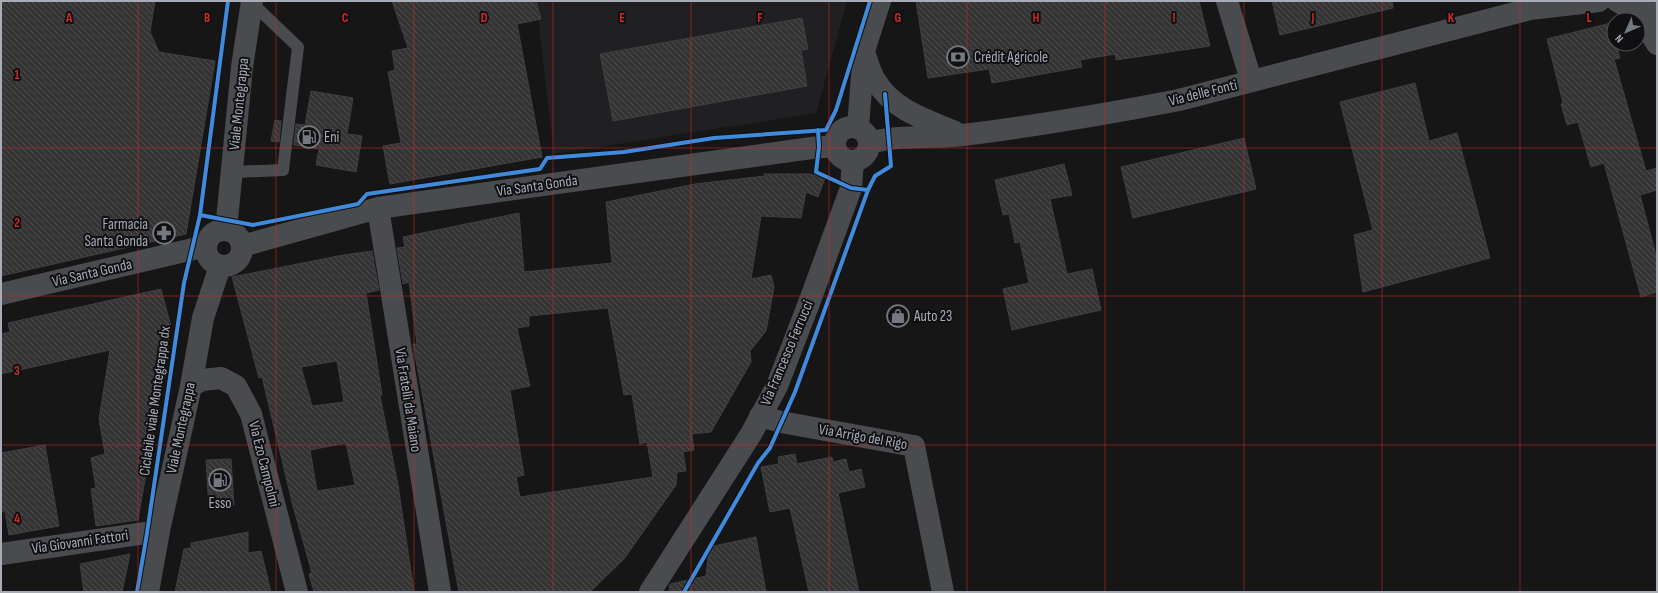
<svg xmlns="http://www.w3.org/2000/svg" width="1658" height="593" viewBox="0 0 1658 593" font-family="'Sofia Sans Condensed',sans-serif">
	<style>
		.built { fill: #202022 }
		.building { fill: url(#building-back-hatch); stroke: #3e3f42; fill-rule: evenodd }
		.lines { fill: none; stroke-linecap: round; stroke-linejoin: round }
		.service { stroke: #4a4b4f; stroke-width: 12 }
		.minor { stroke: #4a4b4f; stroke-width: 22 }
		.tertiary { stroke: #4a4b4f; stroke-width: 22 }
		.cycleway-casing { stroke: #101012; stroke-width: 6 }
		.cycleway { stroke: #408adc; stroke-width: 4 }
		.grid { fill: none; stroke: #d62828; stroke-width: 1; stroke-opacity: 0.55 }
		.labels { text-anchor: middle; dominant-baseline: central; stroke-width: 4; stroke-linejoin: round; paint-order: stroke }
		.poi-label { font-size: 15px; fill: #a7acb7; stroke: #101012; text-anchor: start }
		.street-label { font-size: 15px; fill: #a7acb7; stroke: #101012 }
		.grid-label { font-size: 13px; text-anchor: middle; font-weight: bold; fill: #d62828; stroke: #101012; stroke-width: 4; stroke-linejoin: round; paint-order: stroke }
	</style>
	<defs>
		<pattern id="building-back-hatch" width="6" height="6" patternUnits="userSpaceOnUse"><rect width="6" height="6" fill="#343435"/><path d="M-1 5l2 2M0 0l6 6M5-1l2 2" fill="none" stroke="#4f4f50"/></pattern>
	</defs>
	<rect width="100%" height="100%" fill="#161616"/>
	<path class="built" d="M 536,1 L 847,1 L 816,113 L 554,154 Z"/>
	<path class="building" d="M 1,1 L 155,1 L 150,32 L 159,52 L 215,61 L 186,234 L 1,276 Z
		M 392,1 L 536,1 L 541,19 L 517,24 L 542,157 L 390,184 L 383,146 L 401,143 L 388,72 L 395,70 L 392,51 L 408,48 Z
		M 916,1 L 1199,1 L 1210,46 L 1116,60 L 1115,54 L 1080,60 L 1082,67 L 992,83 L 989,69 L 928,78 Z
		M 1272,1 L 1392,1 L 1393,8 L 1280,35 Z
		M 802,18 L 808,49 L 801,50 L 807,86 L 613,121 L 600,54 Z
		M 1611,23 L 1614,44 L 1616,44 L 1620,58 L 1614,59 L 1646,171 L 1657,168 L 1657,190 L 1640,195 L 1657,259 L 1657,292 L 1641,297 L 1604,163 L 1591,167 L 1578,122 L 1567,125 L 1561,104 L 1563,103 L 1547,39 Z
		M 1415,83 L 1429,141 L 1457,133 L 1490,258 L 1363,292 L 1354,235 L 1373,230 L 1340,102 Z
		M 311,91 L 353,98 L 347,134 L 362,136 L 356,172 L 316,165 L 319,149 L 294,145 L 296,124 L 305,125 Z
		M 275,120 L 281,121 L 279,142 L 271,141 Z
		M 1244,138 L 1256,189 L 1133,218 L 1121,167 Z
		M 1064,164 L 1072,195 L 1050,199 L 1067,274 L 1092,269 L 1101,310 L 1012,330 L 1003,289 L 1029,283 L 1020,242 L 1015,243 L 1009,214 L 1003,215 L 995,180 Z
		M 764,174 L 810,174 L 825,178 L 818,197 L 806,192 L 801,218 L 761,216 L 751,279 L 771,275 L 774,287 L 766,331 L 750,351 L 751,362 L 711,432 L 692,434 L 694,450 L 683,452 L 686,471 L 677,472 L 676,485 L 624,559 L 590,592 L 459,592 L 413,344 L 417,344 L 409,282 L 403,284 L 397,248 L 405,247 L 403,237 L 519,213 L 524,272 L 612,263 L 606,202 L 695,184 L 765,176 ZM 608,308 L 624,395 L 632,394 L 640,444 L 647,442 L 653,477 L 520,497 L 516,477 L 524,475 L 510,390 L 530,386 L 517,328 L 529,326 L 529,316 Z
		M 372,251 L 379,290 L 366,293 L 382,395 L 380,396 L 398,485 L 414,592 L 314,592 L 309,574 L 312,573 L 293,506 L 262,377 L 259,378 L 232,277 L 343,255 ZM 337,361 L 344,402 L 312,406 L 301,367 ZM 346,443 L 355,485 L 317,491 L 310,450 Z
		M 161,289 L 171,327 L 138,520 L 96,526 L 91,489 L 96,488 L 91,458 L 105,454 L 99,419 L 110,350 L 1,374 L 1,334 L 10,332 L 8,323 Z
		M 45,445 L 59,526 L 9,535 L 5,511 L 1,512 L 1,453 Z
		M 795,454 L 797,464 L 832,457 L 833,462 L 846,459 L 849,472 L 861,469 L 865,487 L 838,493 L 859,592 L 809,592 L 790,508 L 770,512 L 761,467 L 779,464 L 778,457 Z
		M 231,459 L 234,505 L 209,509 L 206,460 Z
		M 248,532 L 248,553 L 261,551 L 271,592 L 175,592 L 184,549 L 191,548 L 191,543 Z
		M 756,537 L 766,592 L 669,592 L 670,584 L 706,576 L 708,557 L 714,546 Z
		M 130,554 L 122,592 L 84,592 L 80,564 Z"/>
	<g class="lines">
		<path class="service" d="M 233,172 L 283,170 L 298,47 L 252,3"/>
		<path class="minor" d="M 1227,1 L 1251,80
			M 864,51 C 867,61 870,72 875,80 C 893,110 924,119 955,132
			M 870,143 C 900,134 932,139 963,135 C 1035,126 1107,114 1179,100 L 1530,9 L 1599,1
			M 378,208 L 440,592
			M 242,246 L 378,208 L 819,147 L 835,147
			M 1,294 L 206,246
			M 191,386 L 202,380 L 221,378 L 236,386 L 251,414 L 297,592
			M 760,416 L 781,422 L 914,446 L 943,592
			M 1,554 L 159,531"/>
		<path class="tertiary" d="M 1617,1 C 1630,9 1642,15 1657,13
			M 1637,12 L 1657,44
			M835 144a17 17 0 1 1 34 0a17 17 0 1 1-34 0Z
			M 858,127 L 864,51 L 880,1
			M206 248a18 18 0 1 1 36 0a18 18 0 1 1-36 0Z
			M 226,230 L 242,67 L 252,1
			M 148,592 L 159,531 L 191,386 L 203,318 L 220,266
			M 650,592 L 751,434 L 777,386 L 809,303 L 851,188 L 853,161"/>
		<g class="cycleway-casing">
			<path id="cycleway" d="M 818,130 L 819,147 L 816,172 L 851,188 L 868,190
				M 200,215 L 253,225 L 358,204 L 367,194 L 540,169 L 547,158 L 624,152 L 714,138 L 826,130 L 836,110 L 870,1
				M 137,592 L 147,533 L 184,283 L 200,215 L 228,1
				M 684,592 L 758,463 L 770,448 L 795,392 L 868,190 L 875,176 L 891,166 L 885,94"/>
		</g>
		<use href="#cycleway" class="cycleway"/>
	</g>
	<path class="grid" d="M 138,1 L 138,592M 276,1 L 276,592M 414,1 L 414,592M 553,1 L 553,592M 691,1 L 691,592M 829,1 L 829,592M 967,1 L 967,592M 1105,1 L 1105,592M 1244,1 L 1244,592M 1382,1 L 1382,592M 1520,1 L 1520,592M 1,148 L 1657,148M 1,296 L 1657,296M 1,445 L 1657,445"/>
	<defs>
		<g id="bank-ring" transform="scale(1.15)"><circle r="9.5" fill="#101012" stroke="#74787f" stroke-width="1.5"/><path d="M-6-4H6V4H-6ZM0-2.3a2.3 2.3 0 1 0 0 4.6a2.3 2.3 0 1 0 0-4.6Z" fill="#74787f"/></g>
		<g id="fuel-ring" transform="scale(1.15)"><circle r="9.5" fill="#101012" stroke="#74787f" stroke-width="1.5"/><path d="M-5.5-6h7V0h2V4h1.3V-2.5L3-4.5l.8-.8L6-3V5H2.5V1h-1V6h-7ZM-4.2-4.7v3.2H.2V-4.7Z" fill="#74787f"/></g>
		<g id="pharmacy-ring" transform="scale(1.15)"><circle r="9.5" fill="#101012" stroke="#74787f" stroke-width="1.5"/><path d="M-2-6h4v4h4v4h-4v4h-4v-4h-4v-4h4Z" fill="#74787f"/></g>
		<g id="shop-ring" transform="scale(1.15)"><circle r="9.5" fill="#101012" stroke="#74787f" stroke-width="1.5"/><path d="M-5-2.5h2.3a2.7 3.5 0 0 1 5.4 0H5L5.5 6h-11ZM-1.5-2.5h3a1.5 2.3 0 0 0-3 0Z" fill="#74787f"/></g>
	</defs>
	<g fill-rule="evenodd">
		<use href="#bank-ring" x="958" y="57"/>
		<use href="#fuel-ring" x="309" y="137"/>
		<use href="#pharmacy-ring" x="164" y="233"/>
		<use href="#shop-ring" x="898" y="316"/>
		<use href="#fuel-ring" x="220" y="480"/>
	</g>
	<g class="labels">
		<g class="poi-label">
			<text x="974" y="57">Crédit Agricole</text>
			<text x="324" y="137">Eni</text>
			<text x="148" y="224" text-anchor="end">Farmacia<tspan x="148" dy="17">Santa Gonda</tspan></text>
			<text x="914" y="316">Auto 23</text>
			<text x="220" y="503" text-anchor="middle">Esso</text>
		</g>
		<g class="street-label">
			<text transform="translate(1203 93) rotate(-14)">Via delle Fonti</text>
			<text transform="translate(239 104) rotate(-84)">Viale Montegrappa</text>
			<text transform="translate(537 186) rotate(-8)">Via Santa Gonda</text>
			<text transform="translate(92 273) rotate(-13)">Via Santa Gonda</text>
			<text transform="translate(787 353) rotate(-67)">Via Francesco Ferrucci</text>
			<text transform="translate(408 400) rotate(81)">Via Fratelli da Maiano</text>
			<text transform="translate(155 401) rotate(-82)">Ciclabile viale Montegrappa dx</text>
			<text transform="translate(181 428) rotate(-78)">Viale Montegrappa</text>
			<text transform="translate(863 437) rotate(10)">Via Arrigo del Rigo</text>
			<text transform="translate(264 464) rotate(76)">Via Ezo Campolmi</text>
			<text transform="translate(80 542) rotate(-8)">Via Giovanni Fattori</text>
		</g>
	</g>
	<g class="grid-label">
		<text x="69" y="22">A</text>
		<text x="207" y="22">B</text>
		<text x="345" y="22">C</text>
		<text x="484" y="22">D</text>
		<text x="622" y="22">E</text>
		<text x="760" y="22">F</text>
		<text x="898" y="22">G</text>
		<text x="1036" y="22">H</text>
		<text x="1174" y="22">I</text>
		<text x="1313" y="22">J</text>
		<text x="1451" y="22">K</text>
		<text x="1589" y="22">L</text>
		<text x="17" y="79">1</text>
		<text x="17" y="227">2</text>
		<text x="17" y="375">3</text>
		<text x="17" y="523">4</text>
	</g>
	<rect width="1658" height="593" fill="none" stroke="#a7acb7" stroke-width="4"/>
	<g transform="translate(1626 32) rotate(225)"><circle r="19" fill="#101012" stroke="#4c4e54"/>
	<path d="M0-3L7 15L0 10L-7 15Z" fill="#74787f"/>
	<text y="-6" font-size="11" font-weight="bold" text-anchor="middle" fill="#a7acb7">N</text>
	</g>
</svg>
